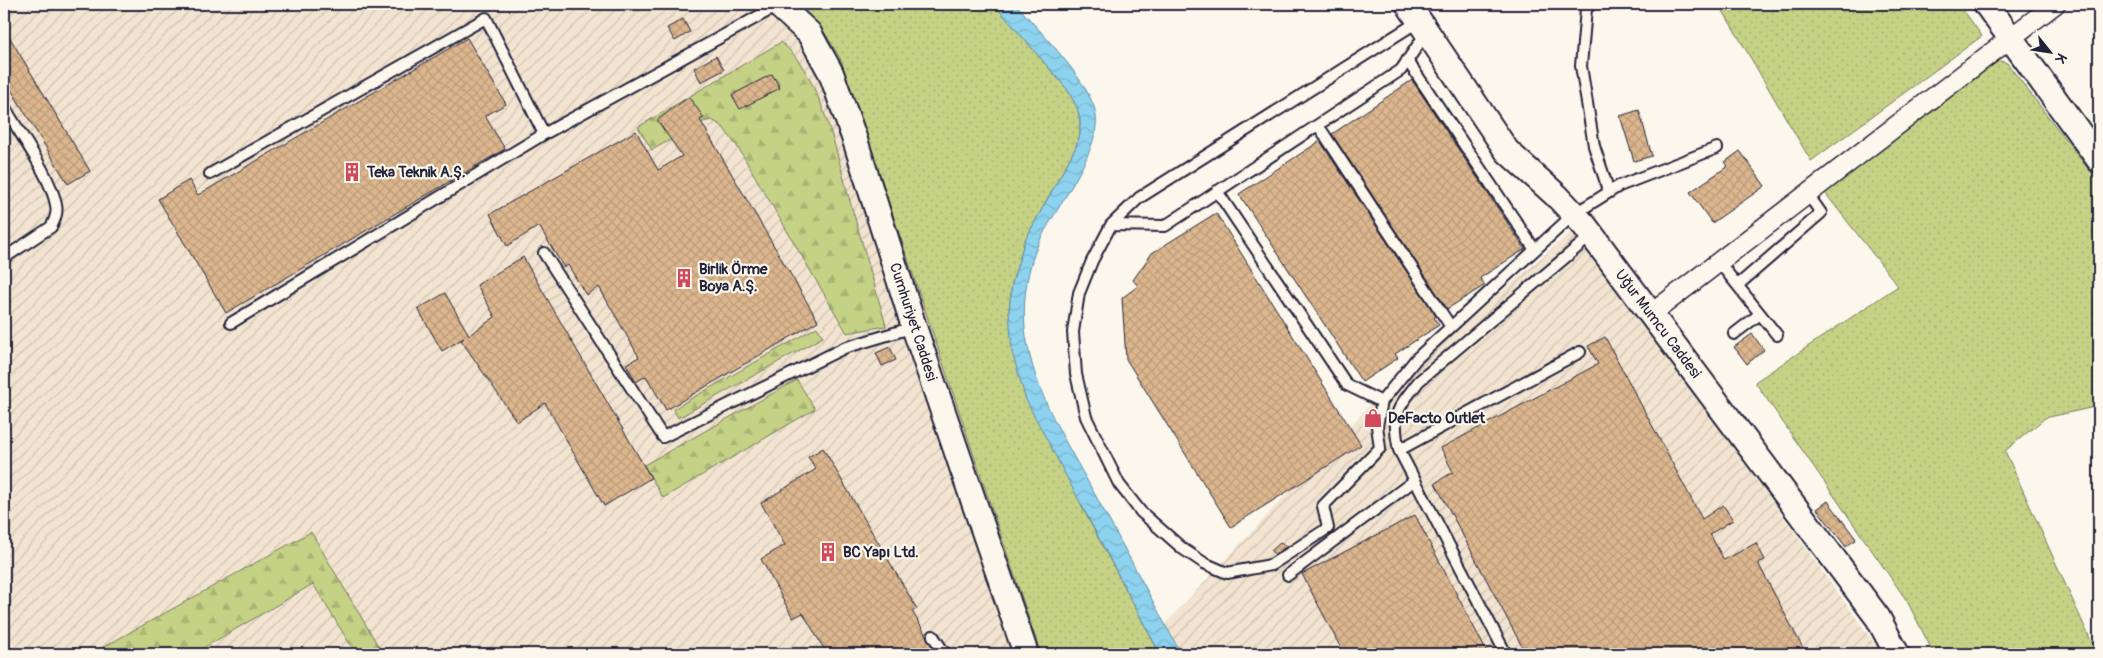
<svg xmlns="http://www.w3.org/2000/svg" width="2103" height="658" viewBox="0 0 2103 658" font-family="Pangolin,sans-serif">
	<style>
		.industrial { fill: url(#industrial-furrows) }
		.grass { fill: url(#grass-dots); stroke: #747a60 }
		.forest { fill: url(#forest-firs); stroke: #747a60 }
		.water { fill: url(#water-waves); stroke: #628ca6 }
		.building { fill: url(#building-cross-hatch); stroke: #22223b }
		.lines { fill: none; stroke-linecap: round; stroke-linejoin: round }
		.service-casing { stroke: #22223b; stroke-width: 14 }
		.minor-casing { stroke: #22223b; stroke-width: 22 }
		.tertiary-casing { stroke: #22223b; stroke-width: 28 }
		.service { stroke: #fbf7ec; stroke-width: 10 }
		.minor { stroke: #fbf7ec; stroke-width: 19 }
		.tertiary { stroke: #fbf7ec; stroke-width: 24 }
		.labels { text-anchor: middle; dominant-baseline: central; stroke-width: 4.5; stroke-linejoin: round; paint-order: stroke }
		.poi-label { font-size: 15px; font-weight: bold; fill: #22223b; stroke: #fbf7ec; text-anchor: start }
		.street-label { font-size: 15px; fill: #22223b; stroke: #fbf7ec }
	</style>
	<defs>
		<pattern id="industrial-furrows" width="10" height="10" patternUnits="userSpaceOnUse" patternTransform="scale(1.25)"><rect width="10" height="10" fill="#f2e4d0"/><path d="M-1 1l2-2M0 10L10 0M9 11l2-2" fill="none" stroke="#cfc3b4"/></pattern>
		<pattern id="grass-dots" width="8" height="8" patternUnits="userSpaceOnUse" patternTransform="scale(1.25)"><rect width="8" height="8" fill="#c5d285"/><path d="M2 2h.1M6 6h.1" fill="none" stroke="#a9b474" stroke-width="1.8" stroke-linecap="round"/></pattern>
		<pattern id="forest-firs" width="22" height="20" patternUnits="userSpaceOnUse" patternTransform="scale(1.25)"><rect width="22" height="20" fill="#c5d285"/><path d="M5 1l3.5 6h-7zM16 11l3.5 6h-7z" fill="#a9b474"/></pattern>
		<pattern id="water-waves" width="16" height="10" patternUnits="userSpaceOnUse" patternTransform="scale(1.25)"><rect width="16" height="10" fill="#8dd2ee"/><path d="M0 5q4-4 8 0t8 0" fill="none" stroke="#79b4cd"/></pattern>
		<pattern id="building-cross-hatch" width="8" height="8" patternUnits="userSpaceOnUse" patternTransform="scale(1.25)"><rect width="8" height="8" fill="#dcb68d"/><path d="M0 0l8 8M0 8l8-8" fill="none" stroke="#bc9c7b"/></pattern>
	</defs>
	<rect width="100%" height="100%" fill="#fbf7ec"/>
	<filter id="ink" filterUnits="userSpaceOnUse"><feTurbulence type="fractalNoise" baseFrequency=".02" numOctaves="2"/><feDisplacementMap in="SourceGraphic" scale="10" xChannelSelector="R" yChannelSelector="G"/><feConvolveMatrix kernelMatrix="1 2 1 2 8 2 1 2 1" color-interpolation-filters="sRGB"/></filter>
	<g filter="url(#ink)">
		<path class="industrial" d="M 4,4 L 949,4 L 974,252 L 1142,649 L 1375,400 L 1576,228 L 1882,654 L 4,654 Z"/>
		<path class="grass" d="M 799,4 L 994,4 L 1067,89 L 1077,107 L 1080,120 L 1080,135 L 1075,149 L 1025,240 L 1012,283 L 1009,311 L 1083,509 L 1160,654 L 1041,654 L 840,58 L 823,30 Z
			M 1719,4 L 1959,4 L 1982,36 L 1811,161 Z
			M 1993,59 L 2007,63 L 2099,183 L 2099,406 L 2045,418 L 2005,451 L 2097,654 L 1934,654 L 1907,601 L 1755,382 L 1898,286 L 1822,189 Z"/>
		<path class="forest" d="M 781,42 C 821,74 837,156 851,205 C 863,245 875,286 886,326 L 847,333 L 739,149 L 722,126 L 712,120 L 703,122 L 652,150 L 638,127 Z
			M 817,327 L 823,337 L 678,418 L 673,409 Z
			M 797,380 L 815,409 L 663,498 L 644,465 Z
			M 311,532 L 383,654 L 356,654 L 313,584 L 193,654 L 91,654 Z"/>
		<path class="water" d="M 994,4 L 1016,4 C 1039,31 1085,76 1095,110 C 1105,145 1058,205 1042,236 C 1027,265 1021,304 1026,336 C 1034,392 1066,442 1093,491 C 1123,545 1152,600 1181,654 L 1160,654 L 1026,400 L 1012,352 L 1009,311 L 1012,283 L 1025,240 L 1075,149 L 1080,135 L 1080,120 L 1077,107 L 1067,89 Z"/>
		<path class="building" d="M 683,19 L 690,32 L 675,41 L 667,28 Z
			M 4,28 L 90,171 L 68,184 L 4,78 Z
			M 467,38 L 506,104 L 485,116 L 505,149 L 226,313 L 158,199 L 189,180 L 198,195 Z
			M 716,56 L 724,70 L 701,82 L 694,68 Z
			M 772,74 L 780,88 L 740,109 L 732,95 Z
			M 1412,80 L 1525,249 L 1480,278 L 1485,285 L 1447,309 L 1332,134 Z
			M 689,97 L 704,118 L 700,120 L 818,321 L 666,410 L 646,376 L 636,382 L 626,364 L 639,357 L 599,287 L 586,295 L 568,265 L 564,268 L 539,226 L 507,246 L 490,214 L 636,131 L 658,170 L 682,156 L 657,120 Z
			M 1639,110 L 1652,156 L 1634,161 L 1620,116 Z
			M 1320,141 L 1436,316 L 1434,318 L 1439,325 L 1395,354 L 1398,358 L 1362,382 L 1239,194 Z
			M 1740,151 L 1765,186 L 1712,223 L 1690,192 L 1728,166 L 1725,162 Z
			M 1216,213 L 1361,445 L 1231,527 L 1126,359 L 1122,298 L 1138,286 L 1133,280 L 1152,253 Z
			M 523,257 L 651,478 L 604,506 L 545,403 L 517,422 L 461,340 L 464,338 L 442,351 L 418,309 L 445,293 L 469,335 L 495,317 L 477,285 Z
			M 1752,334 L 1764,350 L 1747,364 L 1734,347 Z
			M 1605,337 L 1702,519 L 1723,505 L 1733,520 L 1710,534 L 1724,560 L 1756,543 L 1765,560 L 1758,563 L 1806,654 L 1526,654 L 1435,483 L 1453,472 L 1441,448 L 1598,364 L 1588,346 Z
			M 890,347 L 896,360 L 882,366 L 876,353 Z
			M 823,448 L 917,609 L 912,611 L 937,654 L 827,654 L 803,613 L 793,618 L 761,559 L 785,545 L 761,503 L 816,469 L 808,457 Z
			M 1828,501 L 1856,539 L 1846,547 L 1817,509 Z
			M 1415,515 L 1488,654 L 1344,654 L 1302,574 Z
			M 1281,542 L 1286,547 L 1275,554 L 1271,551 Z"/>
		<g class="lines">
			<g class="service-casing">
				<path id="service" d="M 1591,4 L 1586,9 L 1581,66 L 1594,146 L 1609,192
					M 1419,21 L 1139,198 L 1111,225 L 1092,261 L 1079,293 L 1073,332 L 1076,374 L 1086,417 L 1119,484 L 1141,512 L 1183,549 L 1204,563 L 1227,573 L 1271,565 L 1328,528 L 1323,506 L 1380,448 L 1377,426 L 1382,401 L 1416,359 L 1574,214 L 1619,186 L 1717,148
					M 1407,60 L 1535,250
					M 4,106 C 19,133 51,176 56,205 C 58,213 55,220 51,227 L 4,258
					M 1318,125 L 1451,327
					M 210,174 L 486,18 L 544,134
					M 1217,191 L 1347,385 L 1382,402
					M 1111,225 L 1165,226 L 1401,70 L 1426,33
					M 544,253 L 663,437 L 844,348 L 914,327
					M 1718,261 L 1777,335
					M 1738,285 L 1821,213 L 1807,193
					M 231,323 L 544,134 L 779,5
					M 1734,334 L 1760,314
					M 1399,450 L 1580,352
					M 1288,575 L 1415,480
					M 933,636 L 945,654
					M 1506,654 L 1399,450 C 1391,414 1397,409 1419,381 L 1592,235"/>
			</g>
			<g class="minor-casing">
				<path id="minor" d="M 1651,314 L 2055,4"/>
			</g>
			<g class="tertiary-casing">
				<path id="tertiary" d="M 777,4 L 809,33 L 831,73 L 855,140 L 914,327 L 1026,654
					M 1408,4 L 1507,151 L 1558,197 L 1585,226 L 1878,618 L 1897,654
					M 1986,4 L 2099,160"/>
			</g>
			<use href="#service" class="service"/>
			<use href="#minor" class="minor"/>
			<use href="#tertiary" class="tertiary"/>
		</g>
	</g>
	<defs>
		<g id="building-bare" transform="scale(1.5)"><path d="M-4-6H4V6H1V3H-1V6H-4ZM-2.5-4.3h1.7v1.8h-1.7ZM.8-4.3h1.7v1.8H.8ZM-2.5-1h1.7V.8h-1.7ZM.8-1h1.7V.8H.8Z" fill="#d1495b" stroke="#fbf7ec" stroke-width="2.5" paint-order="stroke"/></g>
		<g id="shop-bare" transform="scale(1.5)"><path d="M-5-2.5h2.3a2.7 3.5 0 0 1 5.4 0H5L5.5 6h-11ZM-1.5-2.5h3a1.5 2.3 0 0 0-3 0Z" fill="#d1495b" stroke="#fbf7ec" stroke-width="2.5" paint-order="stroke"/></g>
	</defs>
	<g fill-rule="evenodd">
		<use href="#building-bare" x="352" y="172"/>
		<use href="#building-bare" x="684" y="278"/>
		<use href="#shop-bare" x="1373" y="418"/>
		<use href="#building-bare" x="828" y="552"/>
	</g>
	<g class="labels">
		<g class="poi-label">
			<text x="367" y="172">Teka Teknik A.Ş.</text>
			<text x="699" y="269">Birlik Örme<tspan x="699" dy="17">Boya A.Ş.</tspan></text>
			<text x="1388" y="418">DeFacto Outlet</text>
			<text x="843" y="552">BC Yapı Ltd.</text>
		</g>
		<g class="street-label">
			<text transform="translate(913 322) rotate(72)">Cumhuriyet Caddesi</text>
			<text transform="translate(1658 324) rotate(53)">Uğur Mumcu Caddesi</text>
		</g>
	</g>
	<rect width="2103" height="658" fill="none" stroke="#fbf7ec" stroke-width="20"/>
	<rect x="10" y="10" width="2083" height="638" fill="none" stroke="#22223b" stroke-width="2" filter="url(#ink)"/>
	<g transform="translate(2050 52) rotate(120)" stroke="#fbf7ec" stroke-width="4" paint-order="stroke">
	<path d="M0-4L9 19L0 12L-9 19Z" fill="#22223b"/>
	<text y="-8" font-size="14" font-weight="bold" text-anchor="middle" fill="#22223b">K</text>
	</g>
</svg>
